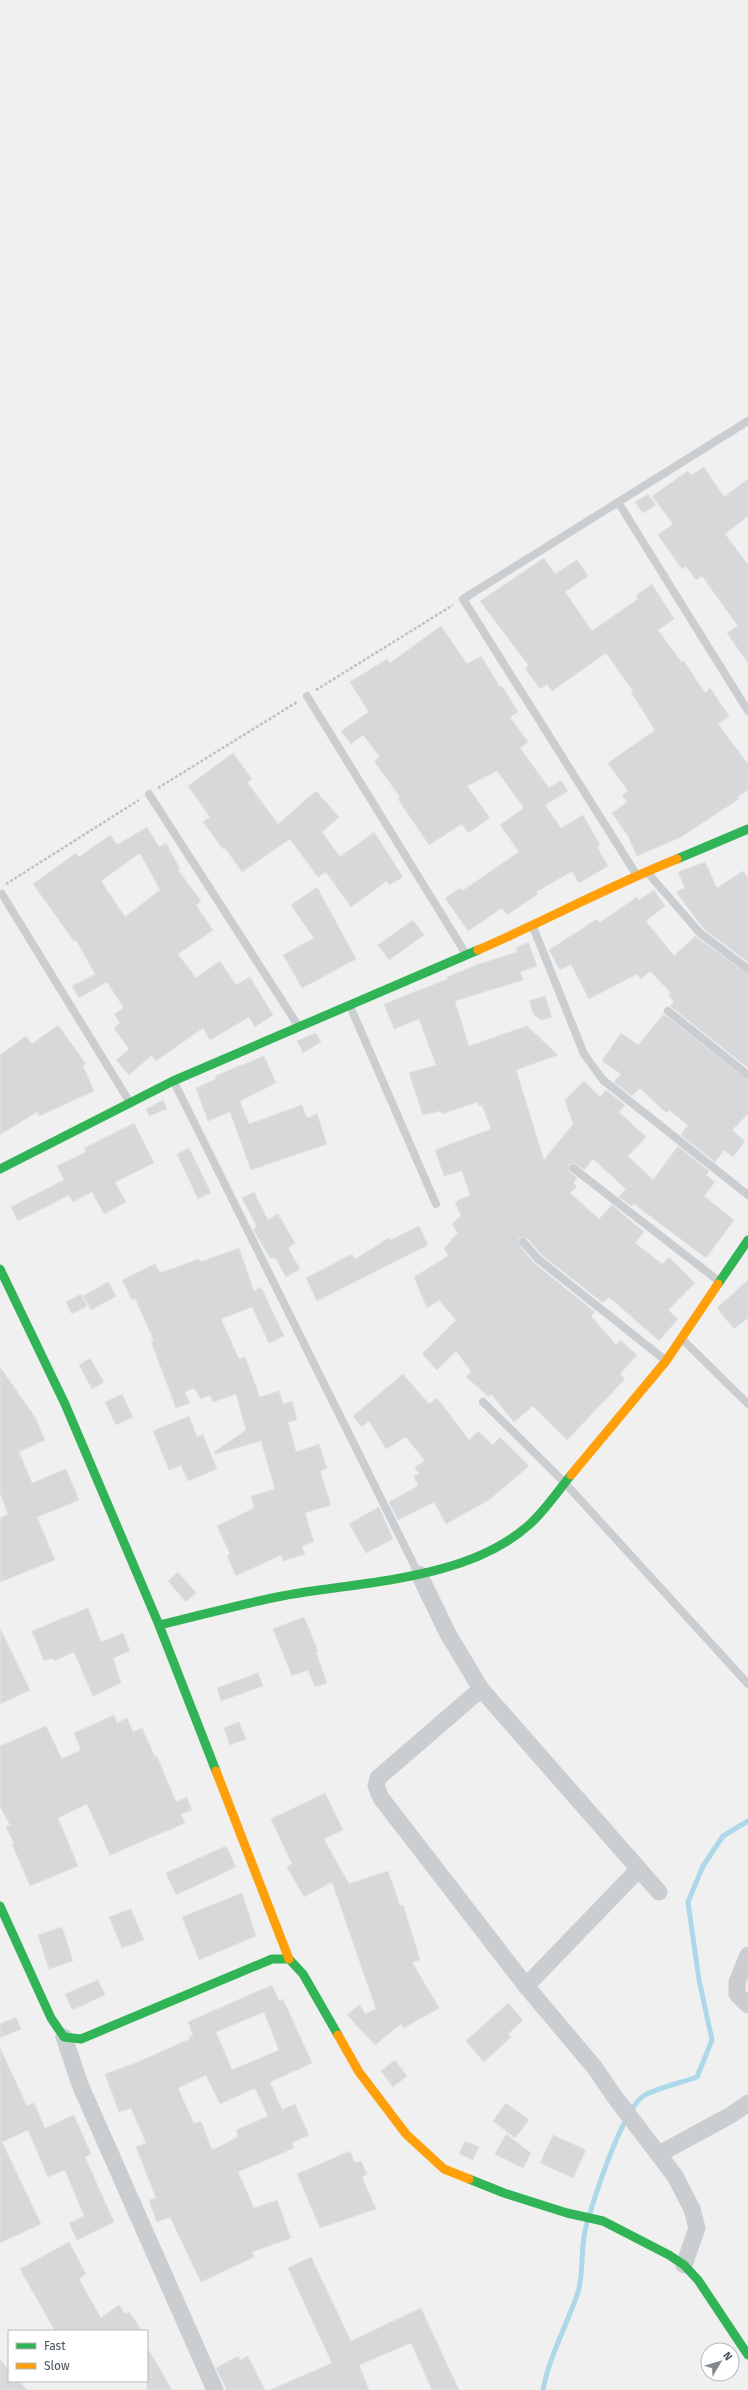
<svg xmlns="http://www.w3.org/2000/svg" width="748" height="2390" viewBox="0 0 748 2390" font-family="'Fira Sans',sans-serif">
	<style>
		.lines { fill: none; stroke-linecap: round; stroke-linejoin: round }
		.stream { stroke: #add8e9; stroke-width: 5 }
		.building { fill: #d7d8da; stroke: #e1e2e3; fill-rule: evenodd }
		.path { stroke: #bac4c1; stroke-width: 2.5; stroke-dasharray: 3 2; stroke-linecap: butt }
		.lane { stroke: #cbced1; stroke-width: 8 }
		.street { stroke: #cbced1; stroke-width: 17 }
		.fast { stroke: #30b455; stroke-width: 9 }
		.slow { stroke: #ff9f0a; stroke-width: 9 }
	</style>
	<rect width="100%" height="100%" fill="#f0f0f0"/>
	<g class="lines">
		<path class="stream" d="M 590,2213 C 597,2190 624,2106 645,2095 C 661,2087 680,2083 697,2077 L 712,2040 L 699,1980 L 688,1902 L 703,1866 L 723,1836 L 748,1821
			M 543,2390 C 549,2357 566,2327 577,2295 C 585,2274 579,2246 587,2223"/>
	</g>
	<path class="building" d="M 704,467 L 724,497 L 748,479 L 748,516 L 725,534 L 748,565 L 748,663 L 727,633 L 738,626 L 702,576 L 696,580 L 686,566 L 682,569 L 658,535 L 673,524 L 652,496 L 688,471 L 691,475 Z
		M 648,494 L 656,505 L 643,513 L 635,502 Z
		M 544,558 L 555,574 L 577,560 L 588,576 L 565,592 L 592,631 L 638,599 L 636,596 L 652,584 L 674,619 L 658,630 L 682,663 L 684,661 L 705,693 L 710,688 L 729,716 L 718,724 L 748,764 L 748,790 L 737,797 L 739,799 L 681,837 L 637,856 L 628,836 L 612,813 L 627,802 L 622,795 L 628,791 L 608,763 L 655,730 L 631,692 L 633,691 L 606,653 L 552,691 L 547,684 L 540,689 L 525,668 L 529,666 L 480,601 Z
		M 441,626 L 467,664 L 481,656 L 500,687 L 502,686 L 518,712 L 510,717 L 528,742 L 520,748 L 549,788 L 561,780 L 568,791 L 545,805 L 561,828 L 583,815 L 600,845 L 597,847 L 608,866 L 579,883 L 572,871 L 536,892 L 538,894 L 507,915 L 502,908 L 468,931 L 445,898 L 460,888 L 462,891 L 519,852 L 500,825 L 524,808 L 497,771 L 467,786 L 490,818 L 468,833 L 462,824 L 429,845 L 398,799 L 400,797 L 374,761 L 380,757 L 363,735 L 351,744 L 341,731 L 369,712 L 350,682 L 387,659 L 390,663 Z
		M 233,753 L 252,779 L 247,782 L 278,824 L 316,791 L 339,817 L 322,832 L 340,857 L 374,832 L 403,877 L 389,885 L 387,881 L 351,907 L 326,872 L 318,877 L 290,839 L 242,872 L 225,848 L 223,849 L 203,822 L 210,817 L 188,786 Z
		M 147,827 L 159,847 L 166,843 L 180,869 L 178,870 L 201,901 L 196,905 L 213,930 L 178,954 L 196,978 L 220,961 L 236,985 L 250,977 L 273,1015 L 255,1027 L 249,1017 L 210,1040 L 203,1028 L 156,1061 L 152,1055 L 129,1075 L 116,1060 L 129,1049 L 114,1028 L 120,1023 L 114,1014 L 124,1008 L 107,982 L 79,998 L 72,986 L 95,974 L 76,940 L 74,941 L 33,884 L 76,853 L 79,857 L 110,835 L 117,845 ZM 140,853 L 160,890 L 125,917 L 101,881 Z
		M 705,862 L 717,888 L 743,871 L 748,878 L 748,962 L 704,929 L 676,892 L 685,888 L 678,872 Z
		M 317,887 L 356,959 L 302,988 L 283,955 L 314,938 L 291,905 Z
		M 654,890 L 665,906 L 646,921 L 674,956 L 695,936 L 748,974 L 748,1068 L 670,1006 L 674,1002 L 668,995 L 671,993 L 650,971 L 641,979 L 637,974 L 589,999 L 571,964 L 560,970 L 549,950 L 597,919 L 599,923 L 637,897 L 639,900 Z
		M 413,920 L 424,935 L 389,960 L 378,945 Z
		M 528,942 L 537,966 L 520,972 L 523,980 L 455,1001 L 469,1046 L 527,1026 L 558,1055 L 516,1070 L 544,1160 L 573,1124 L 565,1100 L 584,1081 L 600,1097 L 606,1090 L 625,1105 L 619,1112 L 646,1137 L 628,1156 L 653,1180 L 678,1146 L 709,1171 L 706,1175 L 715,1182 L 704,1196 L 734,1220 L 706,1258 L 634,1204 L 632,1206 L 619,1197 L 626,1189 L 593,1159 L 584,1170 L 574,1163 L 569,1164 L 568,1170 L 577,1178 L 573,1183 L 577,1186 L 570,1193 L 599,1219 L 612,1205 L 644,1232 L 635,1243 L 662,1264 L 669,1257 L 695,1283 L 668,1310 L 678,1319 L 659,1341 L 609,1297 L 603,1303 L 542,1255 L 527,1238 L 519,1238 L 519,1245 L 534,1263 L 595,1312 L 591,1316 L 616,1345 L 620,1340 L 637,1355 L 620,1374 L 625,1379 L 567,1440 L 533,1406 L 514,1422 L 491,1394 L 489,1397 L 466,1377 L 471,1371 L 456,1351 L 437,1370 L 422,1354 L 456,1320 L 439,1300 L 427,1308 L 414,1277 L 448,1256 L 444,1248 L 458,1233 L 452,1224 L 461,1216 L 455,1202 L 470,1195 L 462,1171 L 444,1176 L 435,1150 L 491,1129 L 482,1105 L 479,1106 L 477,1102 L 442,1114 L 440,1111 L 423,1115 L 409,1073 L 436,1065 L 419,1019 L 394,1029 L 384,1004 L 448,979 L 447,977 L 476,965 L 517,952 L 516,948 Z
		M 545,996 L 552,1017 L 541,1020 L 534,1015 L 529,1001 Z
		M 664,1014 L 748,1080 L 748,1114 L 732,1130 L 745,1141 L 733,1157 L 724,1150 L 715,1162 L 681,1135 L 688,1125 L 669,1110 L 666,1113 L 640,1088 L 632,1096 L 614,1082 L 621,1074 L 602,1061 L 621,1033 L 638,1045 Z
		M 58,1025 L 86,1064 L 83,1066 L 94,1091 L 39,1116 L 37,1112 L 0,1135 L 0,1055 L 26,1036 L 32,1044 Z
		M 316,1033 L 321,1042 L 303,1053 L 297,1041 Z
		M 264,1056 L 276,1083 L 240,1101 L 249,1124 L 302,1105 L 307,1118 L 317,1114 L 327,1144 L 251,1170 L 230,1112 L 208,1121 L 196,1088 L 216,1079 L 215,1076 Z
		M 163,1100 L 167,1109 L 149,1116 L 146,1109 Z
		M 134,1123 L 154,1163 L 115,1182 L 126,1202 L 104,1214 L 92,1192 L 73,1202 L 69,1195 L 18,1221 L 11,1207 L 64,1180 L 57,1166 L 86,1152 L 84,1148 Z
		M 189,1148 L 211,1193 L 198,1199 L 177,1154 Z
		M 254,1192 L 268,1220 L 278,1214 L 295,1243 L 288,1248 L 300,1269 L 286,1277 L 275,1258 L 270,1258 L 253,1229 L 257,1227 L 242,1198 Z
		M 419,1226 L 428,1245 L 317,1301 L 306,1278 L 352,1254 L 355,1259 L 389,1238 L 391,1240 Z
		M 239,1248 L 254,1291 L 261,1287 L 284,1336 L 269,1343 L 252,1307 L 221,1319 L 239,1359 L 245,1357 L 260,1397 L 279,1391 L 283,1404 L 292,1401 L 297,1420 L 288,1422 L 296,1452 L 319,1444 L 327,1468 L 320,1471 L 331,1505 L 305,1513 L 314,1542 L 302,1546 L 305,1554 L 283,1561 L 281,1555 L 236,1576 L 227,1556 L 230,1554 L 217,1526 L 254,1508 L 251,1496 L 275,1489 L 261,1441 L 215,1454 L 214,1452 L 246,1430 L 236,1394 L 213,1402 L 210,1395 L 201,1399 L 194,1388 L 185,1392 L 190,1403 L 176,1408 L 151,1341 L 154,1341 L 135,1298 L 132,1300 L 122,1280 L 155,1264 L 160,1273 L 199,1259 L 200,1262 Z
		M 748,1280 L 748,1318 L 734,1329 L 717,1308 Z
		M 108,1282 L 116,1296 L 91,1310 L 83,1296 Z
		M 81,1294 L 87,1306 L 72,1314 L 66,1302 Z
		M 90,1358 L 104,1382 L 92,1389 L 79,1365 Z
		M 0,1367 L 35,1417 L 45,1440 L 19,1452 L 32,1483 L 66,1469 L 79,1500 L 37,1517 L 55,1560 L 0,1582 L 0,1518 L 8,1514 L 0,1493 Z
		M 403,1374 L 429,1404 L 437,1398 L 469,1440 L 478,1431 L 493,1445 L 500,1437 L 529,1466 L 489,1500 L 446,1524 L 434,1502 L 398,1520 L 389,1502 L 418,1486 L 414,1476 L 419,1474 L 415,1467 L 425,1461 L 406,1437 L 386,1449 L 369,1421 L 362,1427 L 353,1416 Z
		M 122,1394 L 133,1417 L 116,1425 L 105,1402 Z
		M 189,1416 L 197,1437 L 203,1435 L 217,1469 L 188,1481 L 181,1465 L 169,1470 L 153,1431 Z
		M 379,1507 L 393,1539 L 366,1553 L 349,1524 Z
		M 178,1572 L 196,1593 L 186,1602 L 168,1581 Z
		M 88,1608 L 101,1642 L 123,1633 L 130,1651 L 113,1658 L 121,1683 L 93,1696 L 74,1652 L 54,1661 L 52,1658 L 44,1661 L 32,1631 Z
		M 304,1617 L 318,1651 L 316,1652 L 327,1683 L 315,1687 L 308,1670 L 292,1676 L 273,1629 Z
		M 0,1628 L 30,1690 L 0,1704 Z
		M 258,1673 L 263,1686 L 221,1701 L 217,1688 Z
		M 114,1715 L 117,1723 L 127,1718 L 133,1732 L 142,1728 L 155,1757 L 157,1756 L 176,1802 L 187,1797 L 192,1810 L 181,1814 L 185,1823 L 110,1855 L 87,1804 L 58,1818 L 78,1866 L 30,1886 L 12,1844 L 14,1843 L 6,1827 L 10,1825 L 0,1807 L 0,1746 L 46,1726 L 62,1759 L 81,1750 L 74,1733 Z
		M 239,1722 L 246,1739 L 230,1745 L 224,1728 Z
		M 325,1793 L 343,1830 L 324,1839 L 349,1884 L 388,1871 L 400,1906 L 403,1905 L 420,1960 L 412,1962 L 439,2008 L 404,2028 L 401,2024 L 375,2045 L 347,2015 L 360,2004 L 365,2014 L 376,2009 L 332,1882 L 304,1897 L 287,1867 L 292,1864 L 271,1819 Z
		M 226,1846 L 236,1867 L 176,1895 L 166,1873 Z
		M 242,1893 L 256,1936 L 199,1960 L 182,1917 Z
		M 131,1909 L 144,1940 L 122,1948 L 109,1917 Z
		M 62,1927 L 73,1961 L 49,1969 L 38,1935 Z
		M 98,1980 L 105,1995 L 72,2010 L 65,1994 Z
		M 272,1985 L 279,2001 L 283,1999 L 312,2063 L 270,2082 L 282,2110 L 295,2104 L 309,2135 L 292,2143 L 294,2148 L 238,2172 L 254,2208 L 277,2200 L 291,2238 L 252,2252 L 254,2257 L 201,2282 L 170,2217 L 157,2222 L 149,2200 L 156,2198 L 136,2147 L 146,2143 L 131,2108 L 119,2112 L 105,2074 L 138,2062 L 190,2039 L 189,2037 L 193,2035 L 188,2022 ZM 264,2012 L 279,2050 L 232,2070 L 216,2032 ZM 206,2075 L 220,2104 L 255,2088 L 268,2116 L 236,2130 L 238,2137 L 212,2150 L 201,2121 L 194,2124 L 178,2088 Z
		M 508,2003 L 523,2020 L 508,2034 L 511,2037 L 484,2062 L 466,2041 Z
		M 16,2017 L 21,2029 L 0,2038 L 0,2024 Z
		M 0,2048 L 27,2106 L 34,2103 L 45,2128 L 74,2115 L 91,2154 L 85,2157 L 114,2222 L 77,2240 L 69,2223 L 84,2216 L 65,2170 L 48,2177 L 28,2130 L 2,2142 L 41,2224 L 0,2243 Z
		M 395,2060 L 407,2076 L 393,2087 L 381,2071 Z
		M 506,2103 L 529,2120 L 515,2138 L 493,2121 Z
		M 506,2134 L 531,2153 L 523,2168 L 495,2154 Z
		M 553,2135 L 586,2150 L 573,2178 L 540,2163 Z
		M 465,2141 L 479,2147 L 473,2160 L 459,2154 Z
		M 350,2151 L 355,2163 L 361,2161 L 367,2174 L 362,2177 L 376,2209 L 320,2228 L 297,2174 Z
		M 69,2242 L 86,2274 L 79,2279 L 101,2318 L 119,2305 L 125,2314 L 129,2311 L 142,2331 L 55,2331 L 20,2269 Z
		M 311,2257 L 351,2341 L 421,2308 L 459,2390 L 432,2390 L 411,2343 L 359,2365 L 369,2390 L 270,2390 L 332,2363 L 288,2268 Z
		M 147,2347 L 172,2390 L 147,2390 Z
		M 238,2356 L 240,2360 L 248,2356 L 265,2390 L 227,2390 L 216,2368 Z
		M 0,2360 L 9,2370 L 9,2381 L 19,2381 L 27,2390 L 0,2390 Z"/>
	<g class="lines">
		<path class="path" d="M 316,690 L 453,605
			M 158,788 L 297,702
			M 6,884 L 139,800"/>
		<path class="lane" d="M 618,502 L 748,711
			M 307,696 L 466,954
			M 149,794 L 299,1027
			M 647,872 L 700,933 L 748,969
			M 636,874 L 463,599 L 748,421
			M 2,894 L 129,1101
			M 533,927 L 584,1054 L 603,1080 L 748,1195
			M 350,1006 L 436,1204
			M 668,1011 L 748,1075
			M 174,1082 L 418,1573
			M 573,1168 L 720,1282
			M 523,1242 L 538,1259 L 665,1360
			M 682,1339 L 748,1404
			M 483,1402 L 564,1482 L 748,1684"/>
		<path class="street" d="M 419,1574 L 448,1634 L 481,1689 L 659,1892
			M 481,1689 L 378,1778 L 376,1786 L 381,1798 L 526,1986 L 595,2068 L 614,2096 L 675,2176 L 692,2209 L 697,2228 L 684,2265
			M 748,1955 L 737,1982 L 737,1994 L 748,2005
			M 526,1986 L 639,1869
			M 64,2037 L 81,2087 L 215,2390
			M 659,2154 L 731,2115 L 748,2103"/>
		<path class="fast" d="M 677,859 L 748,829
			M 0,1169 L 173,1081 L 478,950
			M 0,1269 L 65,1404 L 159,1625 L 216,1771
			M 718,1284 L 748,1240
			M 159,1625 C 198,1616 237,1605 277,1597 C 358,1581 466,1582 530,1524 C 545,1510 558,1491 571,1475
			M 0,1906 L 51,2018 L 64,2037 L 81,2039 L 272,1959 L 289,1959 L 303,1974 L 338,2035
			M 469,2179 L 504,2193 L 567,2213 L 603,2221 L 669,2255 L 684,2265 L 698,2280 L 748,2355"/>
		<path class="slow" d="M 478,950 C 545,921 609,886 677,859
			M 571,1475 L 666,1361 L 718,1284
			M 216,1771 L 289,1959
			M 338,2035 L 359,2072 L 406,2134 L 444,2169 L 469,2179"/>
	</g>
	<rect x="8" y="2330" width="140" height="52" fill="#ffffff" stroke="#b6b9bd"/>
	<rect x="16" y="2343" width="20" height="6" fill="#30b455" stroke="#b6b9bd"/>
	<text x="44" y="2350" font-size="12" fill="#48515b">Fast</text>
	<rect x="16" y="2363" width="20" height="6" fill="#ff9f0a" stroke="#b6b9bd"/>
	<text x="44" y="2370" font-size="12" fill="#48515b">Slow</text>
	<g transform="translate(720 2362) rotate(52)"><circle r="19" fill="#ffffff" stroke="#b6b9bd"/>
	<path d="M0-3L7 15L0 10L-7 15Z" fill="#83898f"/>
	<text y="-6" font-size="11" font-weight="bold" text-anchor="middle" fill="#48515b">N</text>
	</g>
</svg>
